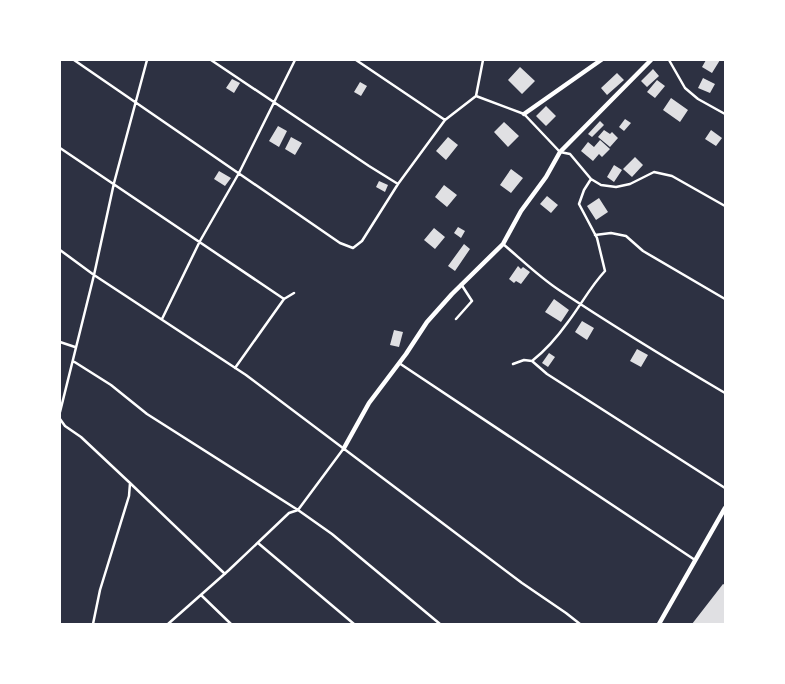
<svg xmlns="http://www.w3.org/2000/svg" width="785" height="684" viewBox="0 0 785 684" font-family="'Fira Sans',sans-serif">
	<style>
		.building { fill: #e0e0e3 }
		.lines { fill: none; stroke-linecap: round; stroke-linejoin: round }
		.service { stroke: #fff; stroke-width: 2.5 }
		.minor { stroke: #fff; stroke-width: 4.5 }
	</style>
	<rect width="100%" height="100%" fill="#2d3142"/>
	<path class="building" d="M 706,60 L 720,60 L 712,73 L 702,67 Z
		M 520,67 L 535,81 L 522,94 L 508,80 Z
		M 653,69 L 659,76 L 647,87 L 641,81 Z
		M 617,73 L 624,80 L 607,95 L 601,88 Z
		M 703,78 L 715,84 L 710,93 L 698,88 Z
		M 232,79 L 240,83 L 234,93 L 226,88 Z
		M 657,80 L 665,86 L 655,98 L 647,92 Z
		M 360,82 L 367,86 L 361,96 L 354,92 Z
		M 671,98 L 688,110 L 680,122 L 663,110 Z
		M 546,106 L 556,116 L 546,126 L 536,116 Z
		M 625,119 L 631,123 L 624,131 L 619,127 Z
		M 600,121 L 604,125 L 592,137 L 588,134 Z
		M 504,122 L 519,136 L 508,147 L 494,132 Z
		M 278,126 L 287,131 L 279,147 L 269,141 Z
		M 604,130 L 610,134 L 612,132 L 618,138 L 610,147 L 598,137 Z
		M 711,130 L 722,138 L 716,146 L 705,139 Z
		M 291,137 L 302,143 L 295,155 L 285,149 Z
		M 448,137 L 458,145 L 446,160 L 436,151 Z
		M 600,140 L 610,149 L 602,157 L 599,154 L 593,161 L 581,151 L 588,142 L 594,147 Z
		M 635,157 L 643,165 L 632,177 L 623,169 Z
		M 614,165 L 622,170 L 614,182 L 607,177 Z
		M 511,169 L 523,178 L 511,193 L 500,185 Z
		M 219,171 L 231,178 L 225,186 L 214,179 Z
		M 379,181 L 388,185 L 385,192 L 376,187 Z
		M 444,185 L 457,195 L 447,207 L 435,197 Z
		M 547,196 L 558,205 L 551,213 L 540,204 Z
		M 599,198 L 608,212 L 596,220 L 587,206 Z
		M 458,227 L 465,231 L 461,238 L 454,233 Z
		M 434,228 L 445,237 L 435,249 L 424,240 Z
		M 464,244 L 470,249 L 455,271 L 448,266 Z
		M 518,266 L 521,269 L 523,267 L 530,272 L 521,284 L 516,281 L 514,283 L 509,279 Z
		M 554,299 L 569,310 L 561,322 L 545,312 Z
		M 582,321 L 594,328 L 587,340 L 575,332 Z
		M 394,330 L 403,332 L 399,347 L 390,345 Z
		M 637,349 L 648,355 L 641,367 L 630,361 Z
		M 549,353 L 555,357 L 548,367 L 542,363 Z
		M 723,584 L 725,585 L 725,624 L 692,624 Z"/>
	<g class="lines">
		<path class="service" d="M 74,60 L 340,243 L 353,248 L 362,241 L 398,184 L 445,120 L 476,96
			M 211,60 L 369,166 L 398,184
			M 356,60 L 445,120
			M 483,60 L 476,96 L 524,114 L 560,152 L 570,154 L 591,179 L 601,185 L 616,187 L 630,184 L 654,172 L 672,176 L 725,206
			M 669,60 L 685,88 L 698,99 L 725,114
			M 60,148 L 284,299
			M 591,179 L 584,190 L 579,204 L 597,238 L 605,271 C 590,287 581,305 568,322 C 558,336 546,350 532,361 L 547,374 L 725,488
			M 595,235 L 611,233 L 626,236 L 643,251 L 725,299
			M 503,244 C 521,259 539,277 559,290 C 613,326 669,360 725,393
			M 60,250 L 94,275 L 246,375 L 522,583 L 566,613 L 580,624
			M 162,319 L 200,241 L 239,173 L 295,60
			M 456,319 L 472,301 L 461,284
			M 60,342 L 75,347
			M 73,361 L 111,385 L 147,414 L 298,510 L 332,534 L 440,624
			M 399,363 L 695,560
			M 513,364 L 524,360 L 532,361
			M 235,368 L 284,299 L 294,293
			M 60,412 L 94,275 L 114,183 L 147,60
			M 60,419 L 65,426 L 81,437 L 130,483 L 129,496 L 100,590 L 93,624
			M 130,483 L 225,574
			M 258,543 L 354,624
			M 201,595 L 231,624
			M 168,624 L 229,570 L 289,513 L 298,510 L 344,448"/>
		<path class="minor" d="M 524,114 L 601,60
			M 344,448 L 369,403 L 406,354 L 427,322 L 452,294 L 503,244 L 521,211 L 546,177 L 560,152 L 651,60
			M 659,624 L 725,508"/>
	</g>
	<rect width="785" height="684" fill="none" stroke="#ffffff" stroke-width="122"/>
</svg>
